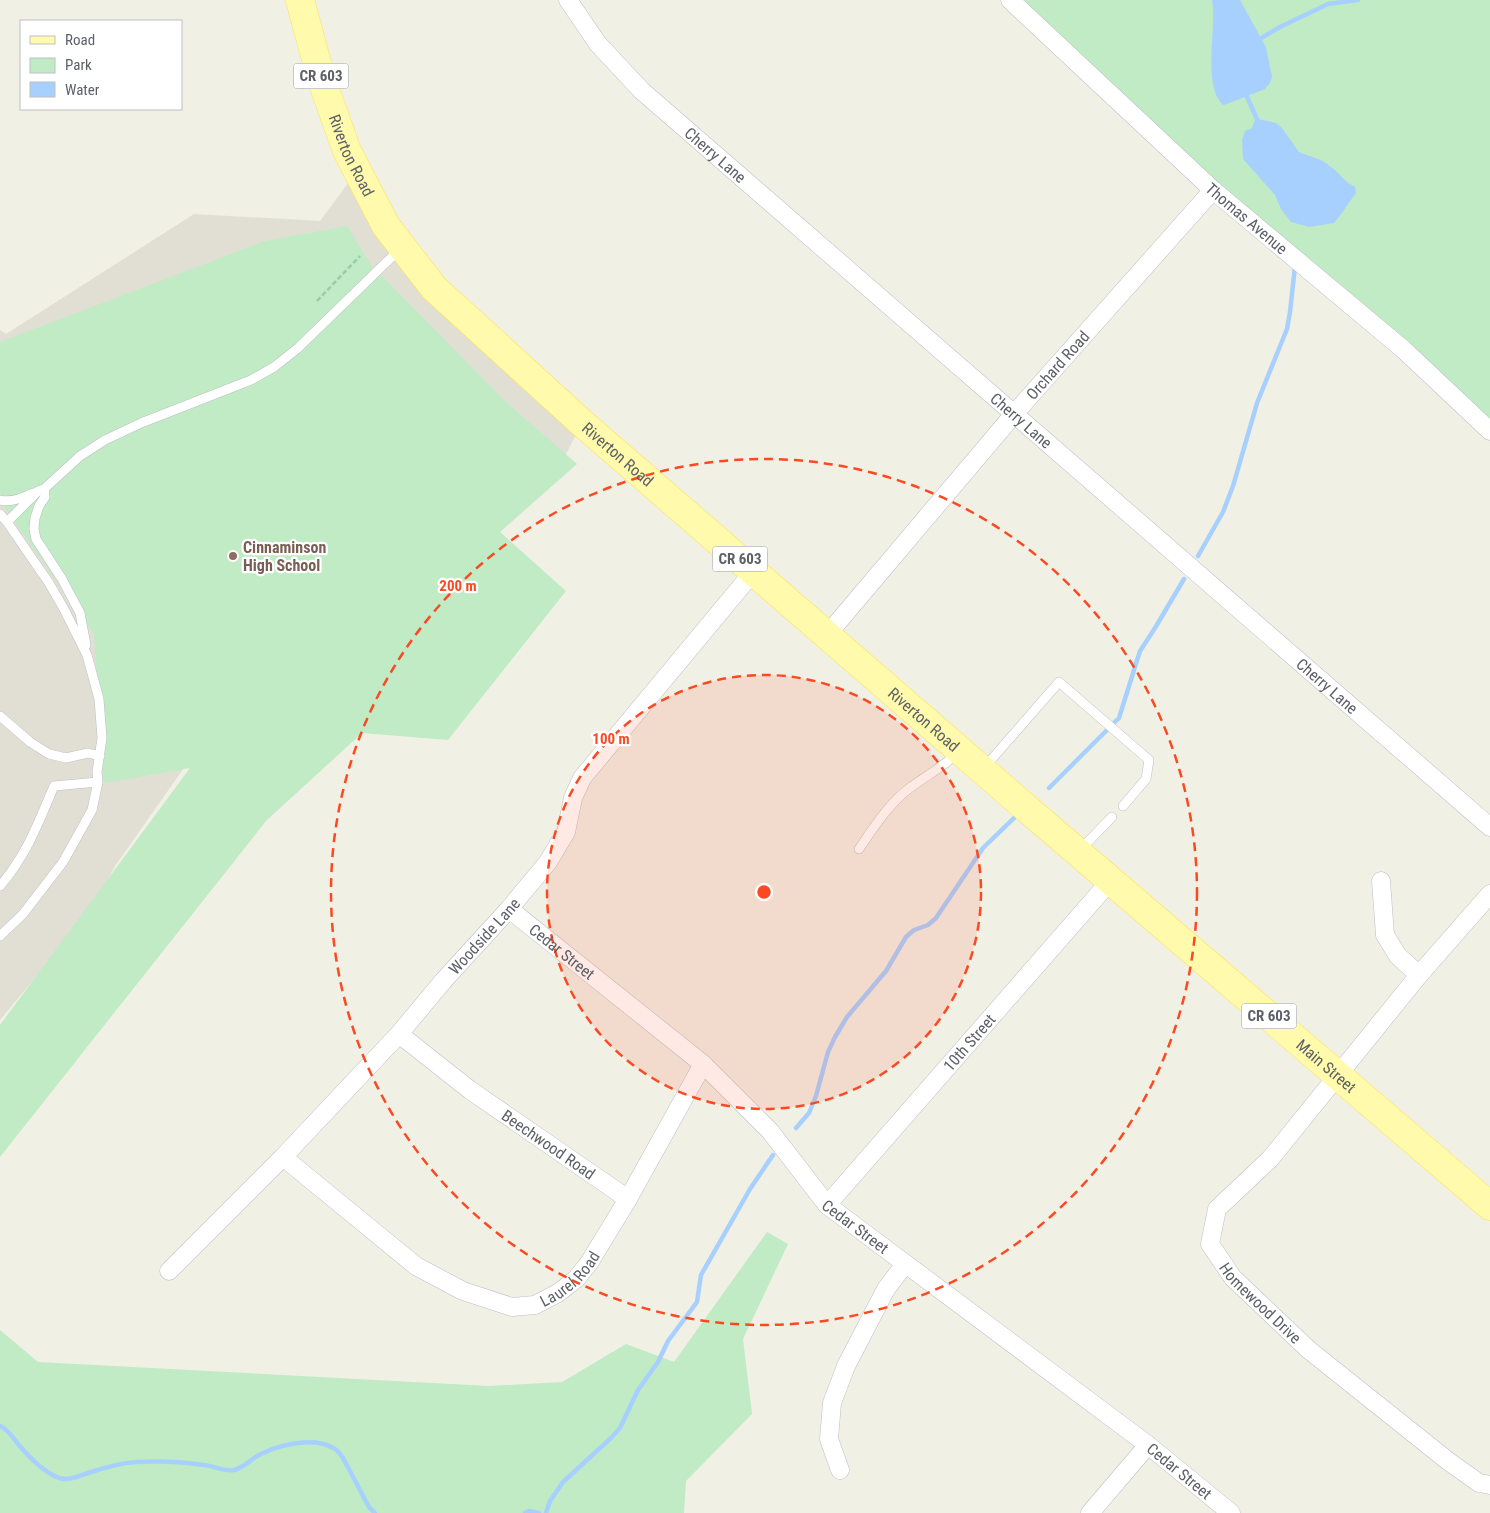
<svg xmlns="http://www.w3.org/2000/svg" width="1490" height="1513" viewBox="0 0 1490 1513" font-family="'Roboto Condensed',sans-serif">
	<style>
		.education { fill: #e1dfd4 }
		.green { fill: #c0ebc4 }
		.water { fill: #a7d0ff }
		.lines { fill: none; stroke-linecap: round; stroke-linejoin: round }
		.stream { stroke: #a7d0ff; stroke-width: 4.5 }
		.service-casing { stroke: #bdbfc5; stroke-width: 10 }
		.minor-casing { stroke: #bdbfc5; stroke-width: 19 }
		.primary-casing { stroke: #ffe150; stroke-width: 29 }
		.path { stroke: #97ccad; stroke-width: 2.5; stroke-dasharray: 5 2.5; stroke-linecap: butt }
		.service { stroke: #fff; stroke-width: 9 }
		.minor { stroke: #fff; stroke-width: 18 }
		.primary { stroke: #fffaac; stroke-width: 28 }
		.ring { fill: none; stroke: #fb4922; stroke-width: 2.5; stroke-dasharray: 9 6 }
		.education-dot { fill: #8d6e63; stroke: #fff; stroke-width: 2 }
		.labels { text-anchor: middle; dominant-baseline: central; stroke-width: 4.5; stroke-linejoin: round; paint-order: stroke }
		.shield { fill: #fff; stroke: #8e9095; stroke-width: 1 }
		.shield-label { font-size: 15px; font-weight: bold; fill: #5d6067 }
		.street-label { font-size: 16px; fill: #5d6067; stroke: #fff }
		.education-label { font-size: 16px; font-weight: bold; fill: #785e54; stroke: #fff; text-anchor: start }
		.centre { fill: #fb4922; stroke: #fff; stroke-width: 2.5 }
		.ring-label { font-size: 15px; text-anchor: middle; font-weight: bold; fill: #fb4922; stroke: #fff; stroke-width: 4.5; stroke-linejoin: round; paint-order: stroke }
	</style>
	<rect width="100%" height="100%" fill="#f1f0e5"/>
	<path class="education" d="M 357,171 L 386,226 L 582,423 L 563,460 L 191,758 L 115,866 L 93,908 L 0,1020 L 0,330 L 6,334 L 194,214 L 320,221 Z"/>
	<path class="green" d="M 1010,0 L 1490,0 L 1490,433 Z
		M 347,226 L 371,265 L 506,402 L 577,464 L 500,532 L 566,591 L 448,740 L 362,733 L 266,821 L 0,1157 L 0,1025 L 190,768 L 104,783 L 94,634 L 0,501 L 0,342 L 265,241 Z
		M 767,1232 L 788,1244 L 743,1339 L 752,1414 L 686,1481 L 684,1513 L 0,1513 L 0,1330 L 38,1362 L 489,1386 L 562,1382 L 626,1344 L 674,1362 Z"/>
	<path class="water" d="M 1212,0 L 1240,0 L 1266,47 L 1272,77 L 1270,83 L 1265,89 L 1227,104 L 1223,105 C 1202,86 1217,28 1212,0 Z
		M 1258,119 L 1276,123 L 1282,128 L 1299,152 L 1323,161 L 1335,170 L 1347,182 L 1355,187 L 1356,193 C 1348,203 1342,214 1334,223 L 1309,227 L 1291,222 L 1281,209 L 1275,195 L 1243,159 L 1242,140 L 1245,131 L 1252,128 L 1254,122 Z"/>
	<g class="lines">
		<path class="stream" d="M 1258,40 L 1280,27 L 1328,4 L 1358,0
			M 1245,92 L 1259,124
			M 1198,556 L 1223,512 L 1233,486 L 1257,403 L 1287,329 L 1290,312 L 1295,266
			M 1049,788 L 1119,718 L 1140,651 L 1155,628 L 1184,579
			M 796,1128 L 809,1113 L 816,1096 L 828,1052 L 835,1037 L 847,1017 L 886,971 L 906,937 L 914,930 L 928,925 L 936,918 L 983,848 L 1017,815
			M 0,1426 C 9,1430 12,1437 18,1444 C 29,1457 43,1472 59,1478 C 69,1481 79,1476 88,1473 C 103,1468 120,1463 136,1462 C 159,1461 182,1462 204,1465 C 214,1466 225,1472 234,1470 C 245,1467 253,1457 263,1453 C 282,1444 314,1437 333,1448 C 338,1450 340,1454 343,1458 L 369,1507 L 375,1513
			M 525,1513 L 529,1511 L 539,1513
			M 546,1513 L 550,1501 L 563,1482 L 611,1438 L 620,1428 L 638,1390 L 658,1362 L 668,1341 L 697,1302 L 701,1275 L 750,1189 L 773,1155"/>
		<g class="service-casing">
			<path id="service" d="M 44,489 L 45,497 L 39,506 L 35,518 L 34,529 L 36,539 L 62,579 L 80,613 L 86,645
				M 0,500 C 11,503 23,498 33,493
				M 0,514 L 7,522 L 49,583 L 64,609 L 87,655 L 99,699 L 102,738 L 97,772 L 98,782 L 92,810 L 63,862 L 23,914 L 0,936
				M 7,522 L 38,491 L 44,489 L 80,456 L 105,440 L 141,423 L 251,380 L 274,367 L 298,348 L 401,248
				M 0,716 L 30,742 L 49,754 L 66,758 L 88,753 L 100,756
				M 984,768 L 1059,682 L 1149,760 L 1146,779 L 1123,806
				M 859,849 C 874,827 889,803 911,787 C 927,775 944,767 958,752
				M 1079,851 L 1112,817
				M 0,886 C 27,854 38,824 54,786 L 98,782"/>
		</g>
		<g class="minor-casing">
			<g id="minor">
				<path id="s1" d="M 568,0 L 598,44 L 642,91 L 1490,827"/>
				<path id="s2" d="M 1010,0 L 1213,190 L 1404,350 L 1490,431"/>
				<path id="s3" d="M 827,635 L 1014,414 L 1213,190"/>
				<path d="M 1381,881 L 1385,935 L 1398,956 L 1419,975"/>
				<path id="s4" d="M 1490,894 L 1419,975 L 1270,1159 L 1217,1209 L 1210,1244 L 1233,1278 L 1309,1350 L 1448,1461 L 1479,1483 L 1490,1485"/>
				<path id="s5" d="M 509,909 L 703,1064 L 770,1131 L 827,1205 L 1148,1445 L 1231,1513"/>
				<path id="s6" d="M 399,1034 L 470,1090 L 628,1199"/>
				<path id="s7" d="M 283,1157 L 416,1266 L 463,1291 L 512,1307 L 535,1305 L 558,1293 L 576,1279 L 589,1263 L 628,1199 L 703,1064"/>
				<path id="s8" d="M 827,1205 L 1111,880"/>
				<path id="s9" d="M 169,1271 L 283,1157 L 399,1034 L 444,980 L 509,909 L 548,862 L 566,832 L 573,798 L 582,778 L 754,571"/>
				<path d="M 840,1470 L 829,1439 L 832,1403 L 846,1366 L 886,1289 L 905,1264"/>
				<path d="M 1090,1513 L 1148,1445"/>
			</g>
		</g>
		<g class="primary-casing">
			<g id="primary">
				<path id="s10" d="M 300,0 L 321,78 L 347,151 L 386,226 L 434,288 L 582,423 L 1032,813 L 1490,1206"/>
			</g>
		</g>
		<path class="path" d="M 317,301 L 360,256"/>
		<use href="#service" class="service"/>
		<use href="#minor" class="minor"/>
		<use href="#primary" class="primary"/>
	</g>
	<circle cx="764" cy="892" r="217" fill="#fb4922" fill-opacity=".12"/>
	<g class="ring">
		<circle cx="764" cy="892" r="217"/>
		<circle cx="764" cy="892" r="433"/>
	</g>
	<circle class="education-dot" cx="233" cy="556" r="5"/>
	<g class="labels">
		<g class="shield">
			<rect x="293.5" y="63.5" width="55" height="25" rx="4"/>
			<rect x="712.5" y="546.5" width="55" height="25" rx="4"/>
			<rect x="1241.5" y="1003.5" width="55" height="25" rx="4"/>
		</g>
		<g class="shield-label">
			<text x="321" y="76">CR 603</text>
			<text x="740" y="559">CR 603</text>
			<text x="1269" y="1016">CR 603</text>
		</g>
		<g class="street-label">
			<text stroke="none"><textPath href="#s10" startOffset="164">Riverton Road</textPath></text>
			<text stroke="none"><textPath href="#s1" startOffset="215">Cherry Lane</textPath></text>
			<text stroke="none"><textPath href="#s2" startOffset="322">Thomas Avenue</textPath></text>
			<text stroke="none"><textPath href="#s3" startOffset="355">Orchard Road</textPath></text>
			<text stroke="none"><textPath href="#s1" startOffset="620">Cherry Lane</textPath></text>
			<text stroke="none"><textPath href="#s10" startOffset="569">Riverton Road</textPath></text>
			<text stroke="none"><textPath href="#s1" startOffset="1025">Cherry Lane</textPath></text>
			<text stroke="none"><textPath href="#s10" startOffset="974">Riverton Road</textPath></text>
			<text stroke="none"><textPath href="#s9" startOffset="460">Woodside Lane</textPath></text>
			<text stroke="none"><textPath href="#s5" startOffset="68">Cedar Street</textPath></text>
			<text stroke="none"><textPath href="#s8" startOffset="216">10th Street</textPath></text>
			<text stroke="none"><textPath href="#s10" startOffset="1505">Main Street</textPath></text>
			<text stroke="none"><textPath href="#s6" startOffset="186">Beechwood Road</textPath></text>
			<text stroke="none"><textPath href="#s5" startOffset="472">Cedar Street</textPath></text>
			<text stroke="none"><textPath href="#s7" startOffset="344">Laurel Road</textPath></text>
			<text stroke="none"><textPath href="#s4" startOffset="531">Homewood Drive</textPath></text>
			<text stroke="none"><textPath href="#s5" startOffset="878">Cedar Street</textPath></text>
		</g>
		<g class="education-label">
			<text x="243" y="547">Cinnaminson<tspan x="243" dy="18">High School</tspan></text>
		</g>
	</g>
	<circle cx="764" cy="892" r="8" class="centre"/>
	<g class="ring-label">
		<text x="458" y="591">200 m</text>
		<text x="611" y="744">100 m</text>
	</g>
	<rect x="20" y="20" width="162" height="90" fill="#ffffff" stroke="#bebfc2"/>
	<rect x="30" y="36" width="25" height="8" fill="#fffaac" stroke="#bebfc2"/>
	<text x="65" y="45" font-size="15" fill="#5d6067">Road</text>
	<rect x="30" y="58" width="25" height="15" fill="#c0ebc4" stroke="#bebfc2"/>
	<text x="65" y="70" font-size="15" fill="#5d6067">Park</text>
	<rect x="30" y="82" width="25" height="15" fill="#a7d0ff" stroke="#bebfc2"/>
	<text x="65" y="95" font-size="15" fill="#5d6067">Water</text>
</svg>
